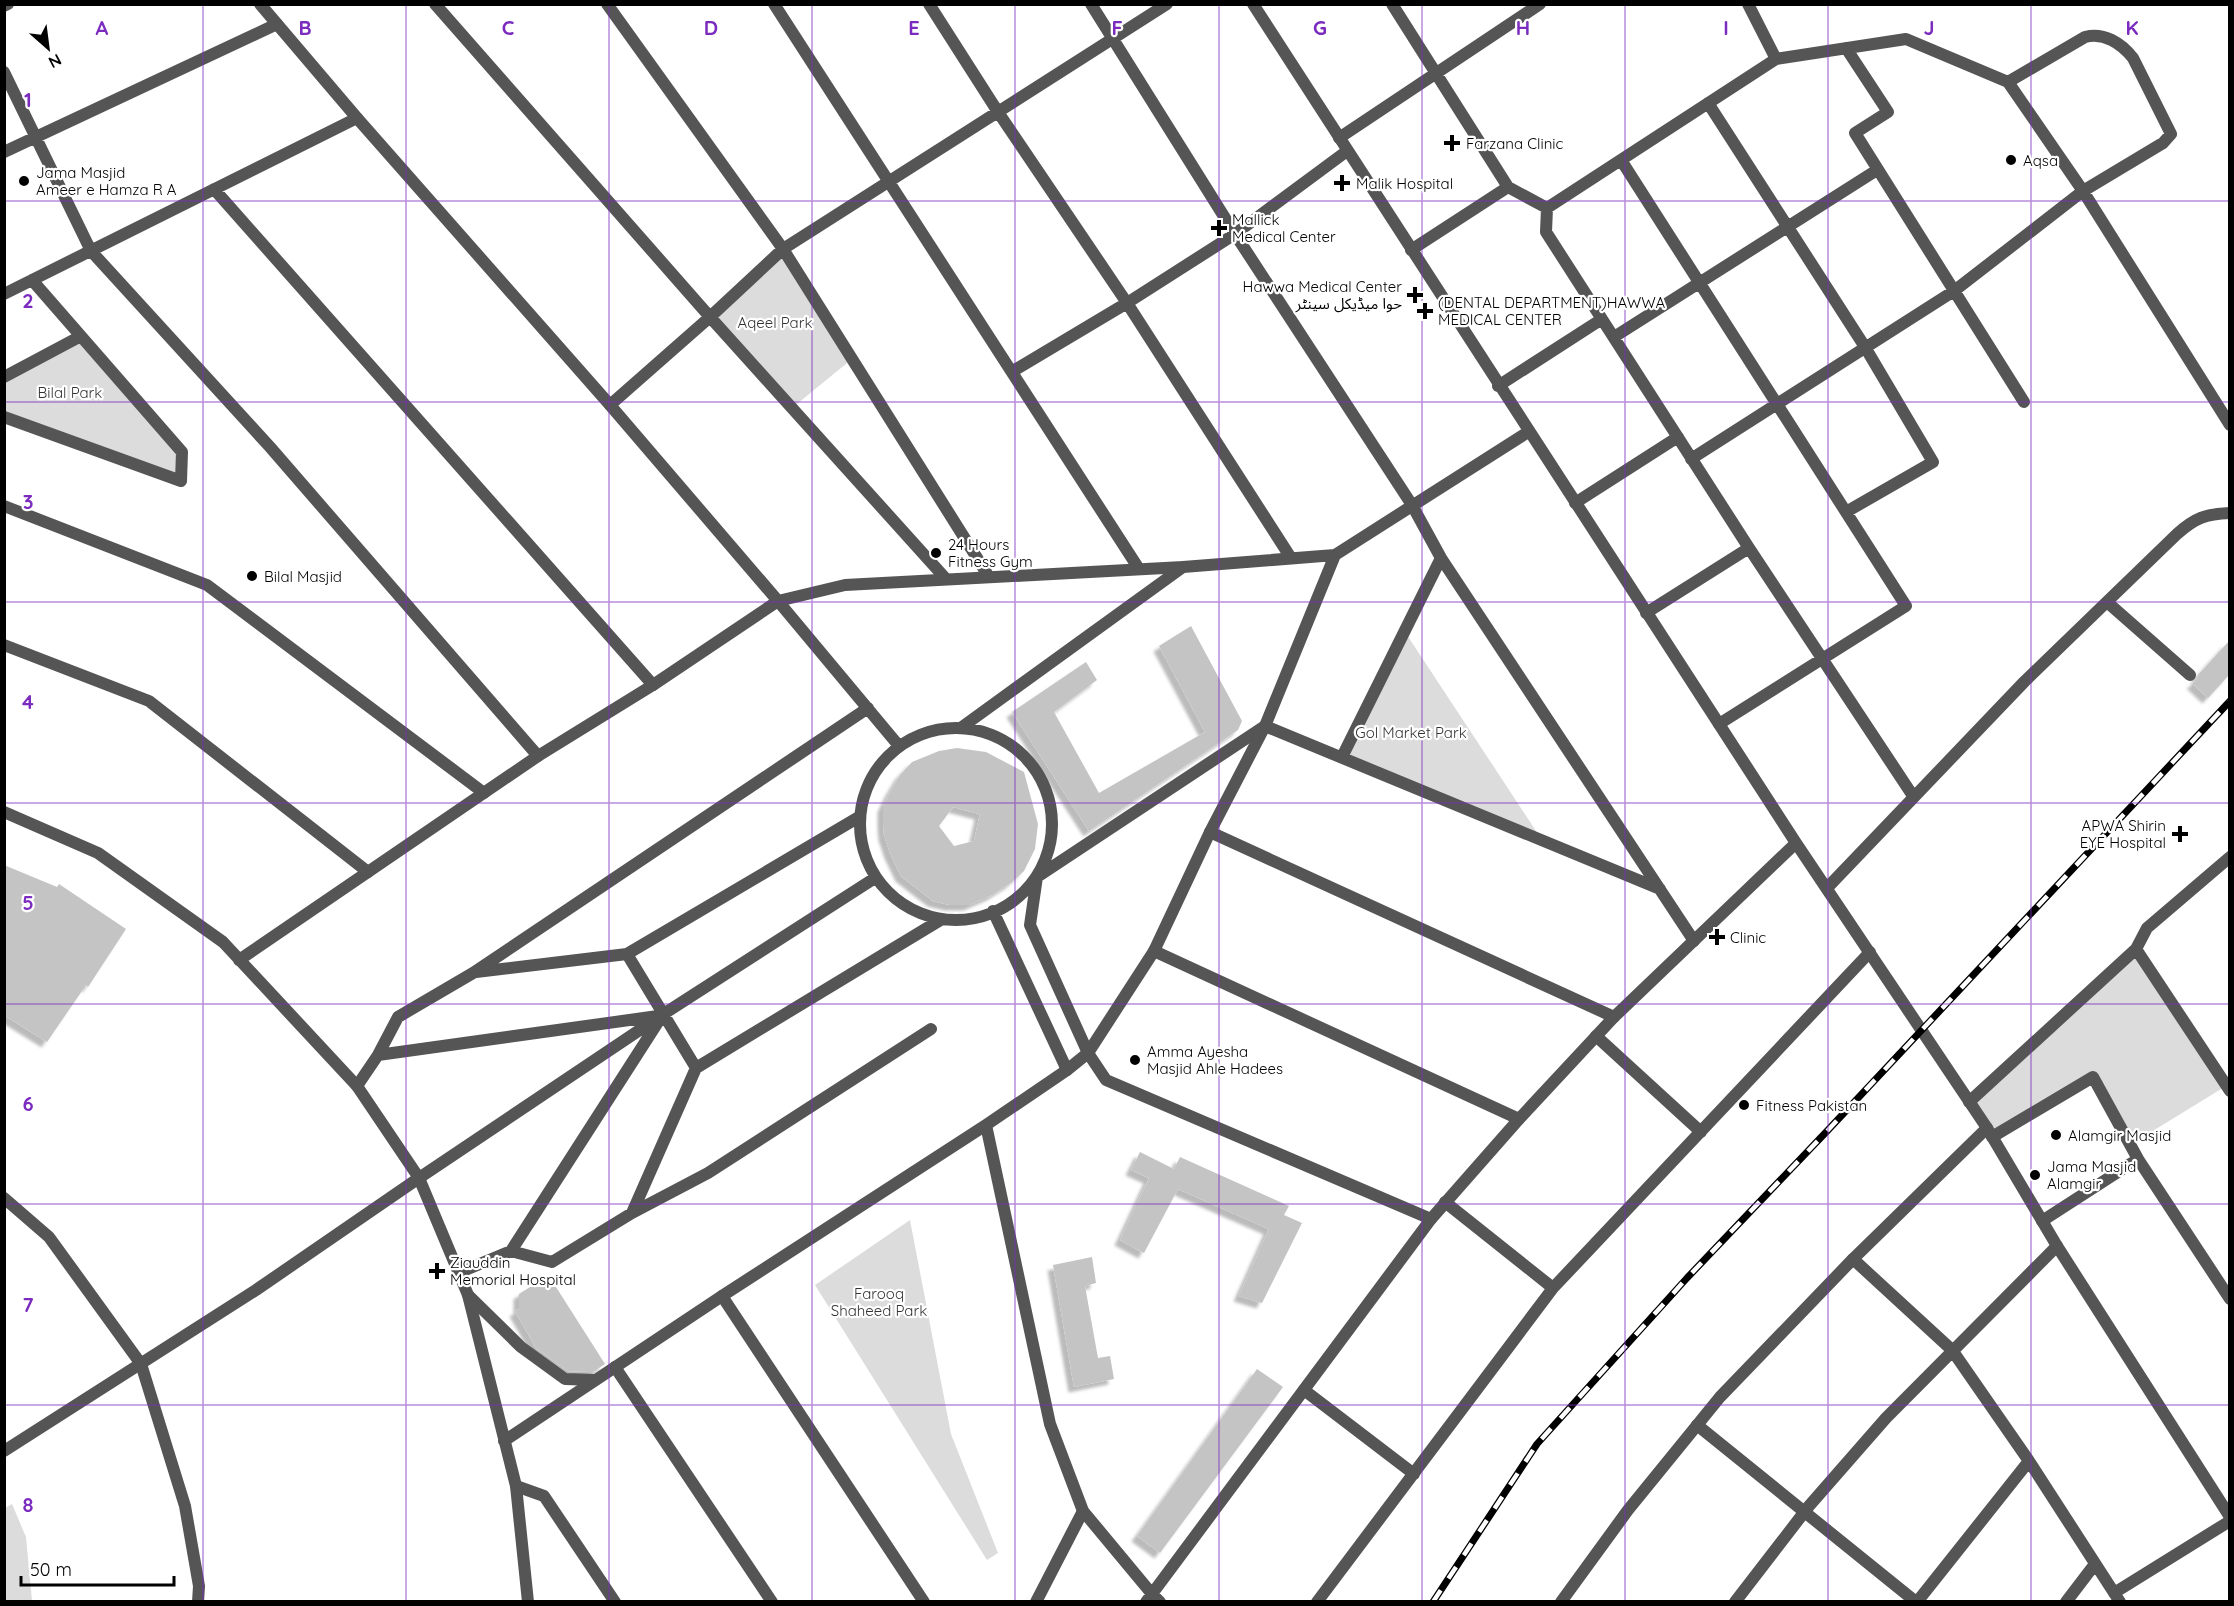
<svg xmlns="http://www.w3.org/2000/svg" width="2234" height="1606" viewBox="0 0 2234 1606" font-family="Quicksand,'Noto Sans Arabic',sans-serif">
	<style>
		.green { fill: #dcdcdc }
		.building { fill: #c4c4c4; fill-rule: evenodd; filter: url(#shadow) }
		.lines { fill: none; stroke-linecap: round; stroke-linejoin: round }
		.service { stroke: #555; stroke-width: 12 }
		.minor { stroke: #555; stroke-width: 12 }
		.tertiary { stroke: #555; stroke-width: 12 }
		.rail-casing { stroke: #000; stroke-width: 7 }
		.rail { stroke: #fff; stroke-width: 4.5; stroke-dasharray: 14; stroke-linecap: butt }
		.grid { fill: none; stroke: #7b2cbf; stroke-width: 1.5; stroke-opacity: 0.55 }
		.poi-dot { fill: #000; stroke: #fff; stroke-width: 2 }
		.labels { text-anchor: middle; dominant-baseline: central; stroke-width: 4.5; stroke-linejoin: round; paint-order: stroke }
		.poi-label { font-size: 15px; fill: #000; stroke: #fff; text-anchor: start }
		.park-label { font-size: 15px; fill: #333; stroke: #fff }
		.grid-label { font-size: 20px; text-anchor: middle; font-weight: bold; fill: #7b2cbf; stroke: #fff; stroke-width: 4.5; stroke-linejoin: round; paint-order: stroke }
	</style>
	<defs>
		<filter id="shadow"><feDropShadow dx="-5.5" dy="5.5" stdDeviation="1.5" flood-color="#0004"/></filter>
	</defs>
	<rect width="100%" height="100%" fill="#fff"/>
	<path class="green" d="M 783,249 L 852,359 L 792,408 L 710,317 Z
		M 81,336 L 182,452 L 181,481 L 5,417 L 4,377 Z
		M 1405,632 L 1542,840 L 1342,757 Z
		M 2136,949 L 2226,1086 L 2130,1145 L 2092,1077 L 1992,1137 L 1969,1102 Z
		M 910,1220 L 951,1434 L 998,1553 L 987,1560 L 815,1285 Z
		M 12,1504 L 26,1537 L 32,1601 L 5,1601 L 5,1508 Z"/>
	<path class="building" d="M 1191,626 L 1242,721 L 1238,730 L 1089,831 L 1012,712 L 1086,662 L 1097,680 L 1054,712 L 1099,793 L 1205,732 L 1159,646 Z
		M 2229,641 L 2229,675 L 2208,698 L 2192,683 L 2196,681 L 2198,675 Z
		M 957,748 L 986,752 L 1024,772 L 1038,824 L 1035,849 L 1024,871 L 1011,883 L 992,895 L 969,905 L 950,905 L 933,901 L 901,876 L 890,853 L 884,835 L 883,823 L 883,807 L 890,792 L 900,775 L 912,762 L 939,751 ZM 953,807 L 980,814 L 974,841 L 954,846 L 939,826 Z
		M 4,865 L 57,887 L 59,884 L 126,929 L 88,987 L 86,985 L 47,1042 L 4,1015 Z
		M 1140,1152 L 1174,1169 L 1180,1157 L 1289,1206 L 1284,1215 L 1302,1223 L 1262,1303 L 1239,1296 L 1269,1229 L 1178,1189 L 1144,1253 L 1120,1240 L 1149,1178 L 1131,1170 Z
		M 1092,1257 L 1096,1283 L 1085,1286 L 1098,1358 L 1110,1356 L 1114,1379 L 1074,1387 L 1053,1265 Z
		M 530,1287 L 556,1287 L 605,1364 L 593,1372 L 568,1371 L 536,1348 L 515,1311 L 519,1309 L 519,1294 Z
		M 1257,1369 L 1283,1387 L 1160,1553 L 1137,1536 Z"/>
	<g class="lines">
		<path class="service" d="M 1596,1036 L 1701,1132
			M 1445,1202 L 1553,1288
			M 1853,1259 L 1952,1350
			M 1304,1390 L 1414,1474
			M 1697,1425 L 1916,1602
			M 1317,1602 L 1553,1288 L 1870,952"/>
		<path class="minor" d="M 435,4 L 710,317 L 946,579
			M 607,4 L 783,249 L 989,577
			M 774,4 C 895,193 1019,380 1139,569
			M 929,4 L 998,112 L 1127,303 L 1291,558
			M 1091,4 L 1235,234 L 1412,505 L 1441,558 L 1694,941
			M 1392,4 L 1508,187
			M 1748,4 L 1776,59
			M 4,6 L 8,4
			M 1846,48 L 1888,112 L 1855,133 L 2024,402
			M 4,72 L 91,251 L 270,447 L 538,756
			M 1708,103 L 1865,347 L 1933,462 L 1846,512
			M 1339,138 L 1540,4
			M 4,152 L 277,24
			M 1621,160 L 1906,606 L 1719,724
			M 214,189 L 653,685
			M 1547,208 L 1546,232 L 1749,548 L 1913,796
			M 1411,250 L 1508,187 L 1547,208 L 1776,59 L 1906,39 L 2008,82 L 2083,191 L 2230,425
			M 4,294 L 357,118
			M 1614,337 L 1877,170
			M 1013,371 L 1127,303 L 1235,234 L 1347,151
			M 4,377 L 81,336
			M 1498,386 L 1602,319
			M 610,405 L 710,317 L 783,249 L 1167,4
			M 4,417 L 181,481 L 182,452 L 32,280
			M 1691,459 L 1954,291 L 2083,191 L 2163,143 L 2171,134 L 2133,58 C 2121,43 2104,32 2085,37 L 2008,82
			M 1575,503 L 1678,437
			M 4,506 L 207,585 L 484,793
			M 778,601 L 899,746
			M 2107,602 L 2190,675
			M 1646,613 L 1749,548
			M 4,645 L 149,701 L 368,872
			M 962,727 L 1183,567
			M860 824a96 96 0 1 1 192 0a96 96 0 1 1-192 0Z
			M 1342,757 L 1441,558
			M 1210,832 L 1614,1017
			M 1827,888 L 2025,681 L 2177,534 C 2195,518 2205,514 2230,513
			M 993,911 L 1067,1070
			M 2136,949 L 2230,1091
			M 1154,951 L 1519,1119
			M 627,954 L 696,1068
			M 476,972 L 627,954 L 859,817
			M 378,1055 L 658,1016
			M 357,1086 L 378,1055 L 398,1017 L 473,973 L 868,708
			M 1969,1102 L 2136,949 L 2147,928 L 2230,857
			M 1992,1137 L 2093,1077 L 2138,1159 L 2042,1221
			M 2138,1159 L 2230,1299
			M 419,1178 L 662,1015 L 875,878
			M 4,1198 L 49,1237 L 141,1364 L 185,1506 L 199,1586 L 198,1602
			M 632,1213 L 696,1068 L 942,919
			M 1431,1219 L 1106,1080 L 1088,1053 L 1030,925 L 1037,877 L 1265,726 L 1660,889
			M 511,1251 L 660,1019
			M 458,1273 L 511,1251 L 552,1262 L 632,1213 L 708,1173 L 931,1029
			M 468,1295 L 521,1347 L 565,1379 L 595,1380
			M 722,1296 L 924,1602
			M 1952,1350 L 2029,1461 L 2120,1602
			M 615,1367 L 772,1602
			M 516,1486 L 544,1496 L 615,1602
			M 2114,1593 L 2230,1521
			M 1036,1602 L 1083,1511
			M 1561,1602 L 1628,1510 L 1720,1397 L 1853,1259 L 1987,1128
			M 1735,1602 L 1809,1506 L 1886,1418 L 2057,1246
			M 1917,1602 L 2029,1461
			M 2066,1602 L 2095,1564"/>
		<path class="tertiary" d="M 260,4 L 357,118 L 610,405 L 778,601
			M 1253,4 L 1796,843 L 1987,1128 L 2057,1246 L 2230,1517
			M 4,812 L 98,853 L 223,942 L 357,1086 L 419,1178 L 468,1295 L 516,1486 L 528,1602
			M 239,960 L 538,756 L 653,685 L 778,601 L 845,585 L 1183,567 L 1335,555 L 1528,432
			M 986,1125 L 1050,1424 L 1083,1511 L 1152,1594 L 1160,1602
			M 504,1441 L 722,1296 L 986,1125 L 1067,1070 L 1088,1053 L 1154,951 L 1210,832 L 1265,726 L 1335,555
			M 4,1451 L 256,1290 L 419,1178
			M 1146,1602 L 1431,1219 L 1519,1119 L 1614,1017 L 1796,843"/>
		<g class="rail-casing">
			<path id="rail" d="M 1433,1602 L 1537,1444 L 1687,1278 L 1829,1129 L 2230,701"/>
		</g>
		<use href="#rail" class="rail"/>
	</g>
	<path class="grid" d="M 203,4 L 203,1602M 406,4 L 406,1602M 609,4 L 609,1602M 812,4 L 812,1602M 1015,4 L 1015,1602M 1219,4 L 1219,1602M 1422,4 L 1422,1602M 1625,4 L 1625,1602M 1828,4 L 1828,1602M 2031,4 L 2031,1602M 4,201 L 2230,201M 4,402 L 2230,402M 4,602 L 2230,602M 4,803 L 2230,803M 4,1004 L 2230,1004M 4,1204 L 2230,1204M 4,1405 L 2230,1405"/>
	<g class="poi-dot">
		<path d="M1449 134h6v6h6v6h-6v6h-6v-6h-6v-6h6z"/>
		<circle cx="2011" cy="160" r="6"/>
		<circle cx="24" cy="181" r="6"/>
		<path d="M1339 174h6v6h6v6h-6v6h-6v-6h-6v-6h6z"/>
		<path d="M1216 219h6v6h6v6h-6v6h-6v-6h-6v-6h6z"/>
		<path d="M1412 286h6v6h6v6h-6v6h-6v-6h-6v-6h6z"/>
		<path d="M1422 302h6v6h6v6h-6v6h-6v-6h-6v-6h6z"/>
		<circle cx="936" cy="553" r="6"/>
		<circle cx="252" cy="576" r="6"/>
		<path d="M2177 825h6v6h6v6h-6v6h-6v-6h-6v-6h6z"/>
		<path d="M1714 928h6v6h6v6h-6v6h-6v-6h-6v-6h6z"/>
		<circle cx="1135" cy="1060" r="6"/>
		<circle cx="1744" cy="1105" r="6"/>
		<circle cx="2056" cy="1135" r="6"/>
		<circle cx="2035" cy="1175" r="6"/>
		<path d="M434 1262h6v6h6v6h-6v6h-6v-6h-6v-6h6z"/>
	</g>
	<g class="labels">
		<g class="poi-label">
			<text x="1466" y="143">Farzana Clinic</text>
			<text x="2023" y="160">Aqsa</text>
			<text x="36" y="172">Jama Masjid<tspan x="36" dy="17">Ameer e Hamza R A</tspan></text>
			<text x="1356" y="183">Malik Hospital</text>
			<text x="1232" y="219">Mallick<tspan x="1232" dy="17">Medical Center</tspan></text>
			<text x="1402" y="286" text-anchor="end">Hawwa Medical Center<tspan x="1402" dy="17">حوا میڈیکل سینٹر</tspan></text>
			<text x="1438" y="302">(DENTAL DEPARTMENT)HAWWA<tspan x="1438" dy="17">MEDICAL CENTER</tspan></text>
			<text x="948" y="544">24 Hours<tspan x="948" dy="17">Fitness Gym</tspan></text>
			<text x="264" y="576">Bilal Masjid</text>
			<text x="2166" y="825" text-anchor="end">APWA Shirin<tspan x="2166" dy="17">EYE Hospital</tspan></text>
			<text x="1730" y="937">Clinic</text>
			<text x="1147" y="1051">Amma Ayesha<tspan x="1147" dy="17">Masjid Ahle Hadees</tspan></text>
			<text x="1756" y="1105">Fitness Pakistan</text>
			<text x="2068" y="1135">Alamgir Masjid</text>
			<text x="2047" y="1166">Jama Masjid<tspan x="2047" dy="17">Alamgir</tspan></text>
			<text x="450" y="1262">Ziauddin<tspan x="450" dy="17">Memorial Hospital</tspan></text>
		</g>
		<g class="park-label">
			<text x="775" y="322">Aqeel Park</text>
			<text x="70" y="392">Bilal Park</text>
			<text x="1411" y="732">Gol Market Park</text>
			<text x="879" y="1293">Farooq<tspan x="879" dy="17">Shaheed Park</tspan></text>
		</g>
	</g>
	<g class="grid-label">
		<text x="102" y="35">A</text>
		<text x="305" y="35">B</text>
		<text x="508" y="35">C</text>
		<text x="711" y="35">D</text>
		<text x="914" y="35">E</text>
		<text x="1117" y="35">F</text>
		<text x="1320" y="35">G</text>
		<text x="1523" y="35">H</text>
		<text x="1726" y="35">I</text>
		<text x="1929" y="35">J</text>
		<text x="2132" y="35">K</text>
		<text x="28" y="107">1</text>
		<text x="28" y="308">2</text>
		<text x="28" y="509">3</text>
		<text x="28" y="709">4</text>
		<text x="28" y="910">5</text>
		<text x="28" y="1111">6</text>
		<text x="28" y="1312">7</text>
		<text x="28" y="1512">8</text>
	</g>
	<rect width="2234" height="1606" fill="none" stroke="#000000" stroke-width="12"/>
	<g transform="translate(48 48) rotate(152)" stroke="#ffffff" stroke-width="4.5" paint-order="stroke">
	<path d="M0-4.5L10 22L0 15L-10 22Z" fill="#000000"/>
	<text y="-9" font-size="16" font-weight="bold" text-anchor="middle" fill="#000000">N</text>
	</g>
	<path d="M21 1576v9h153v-9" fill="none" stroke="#000000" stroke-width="3"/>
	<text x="30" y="1576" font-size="18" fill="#000000" stroke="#ffffff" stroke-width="4.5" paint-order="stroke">50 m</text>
</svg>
